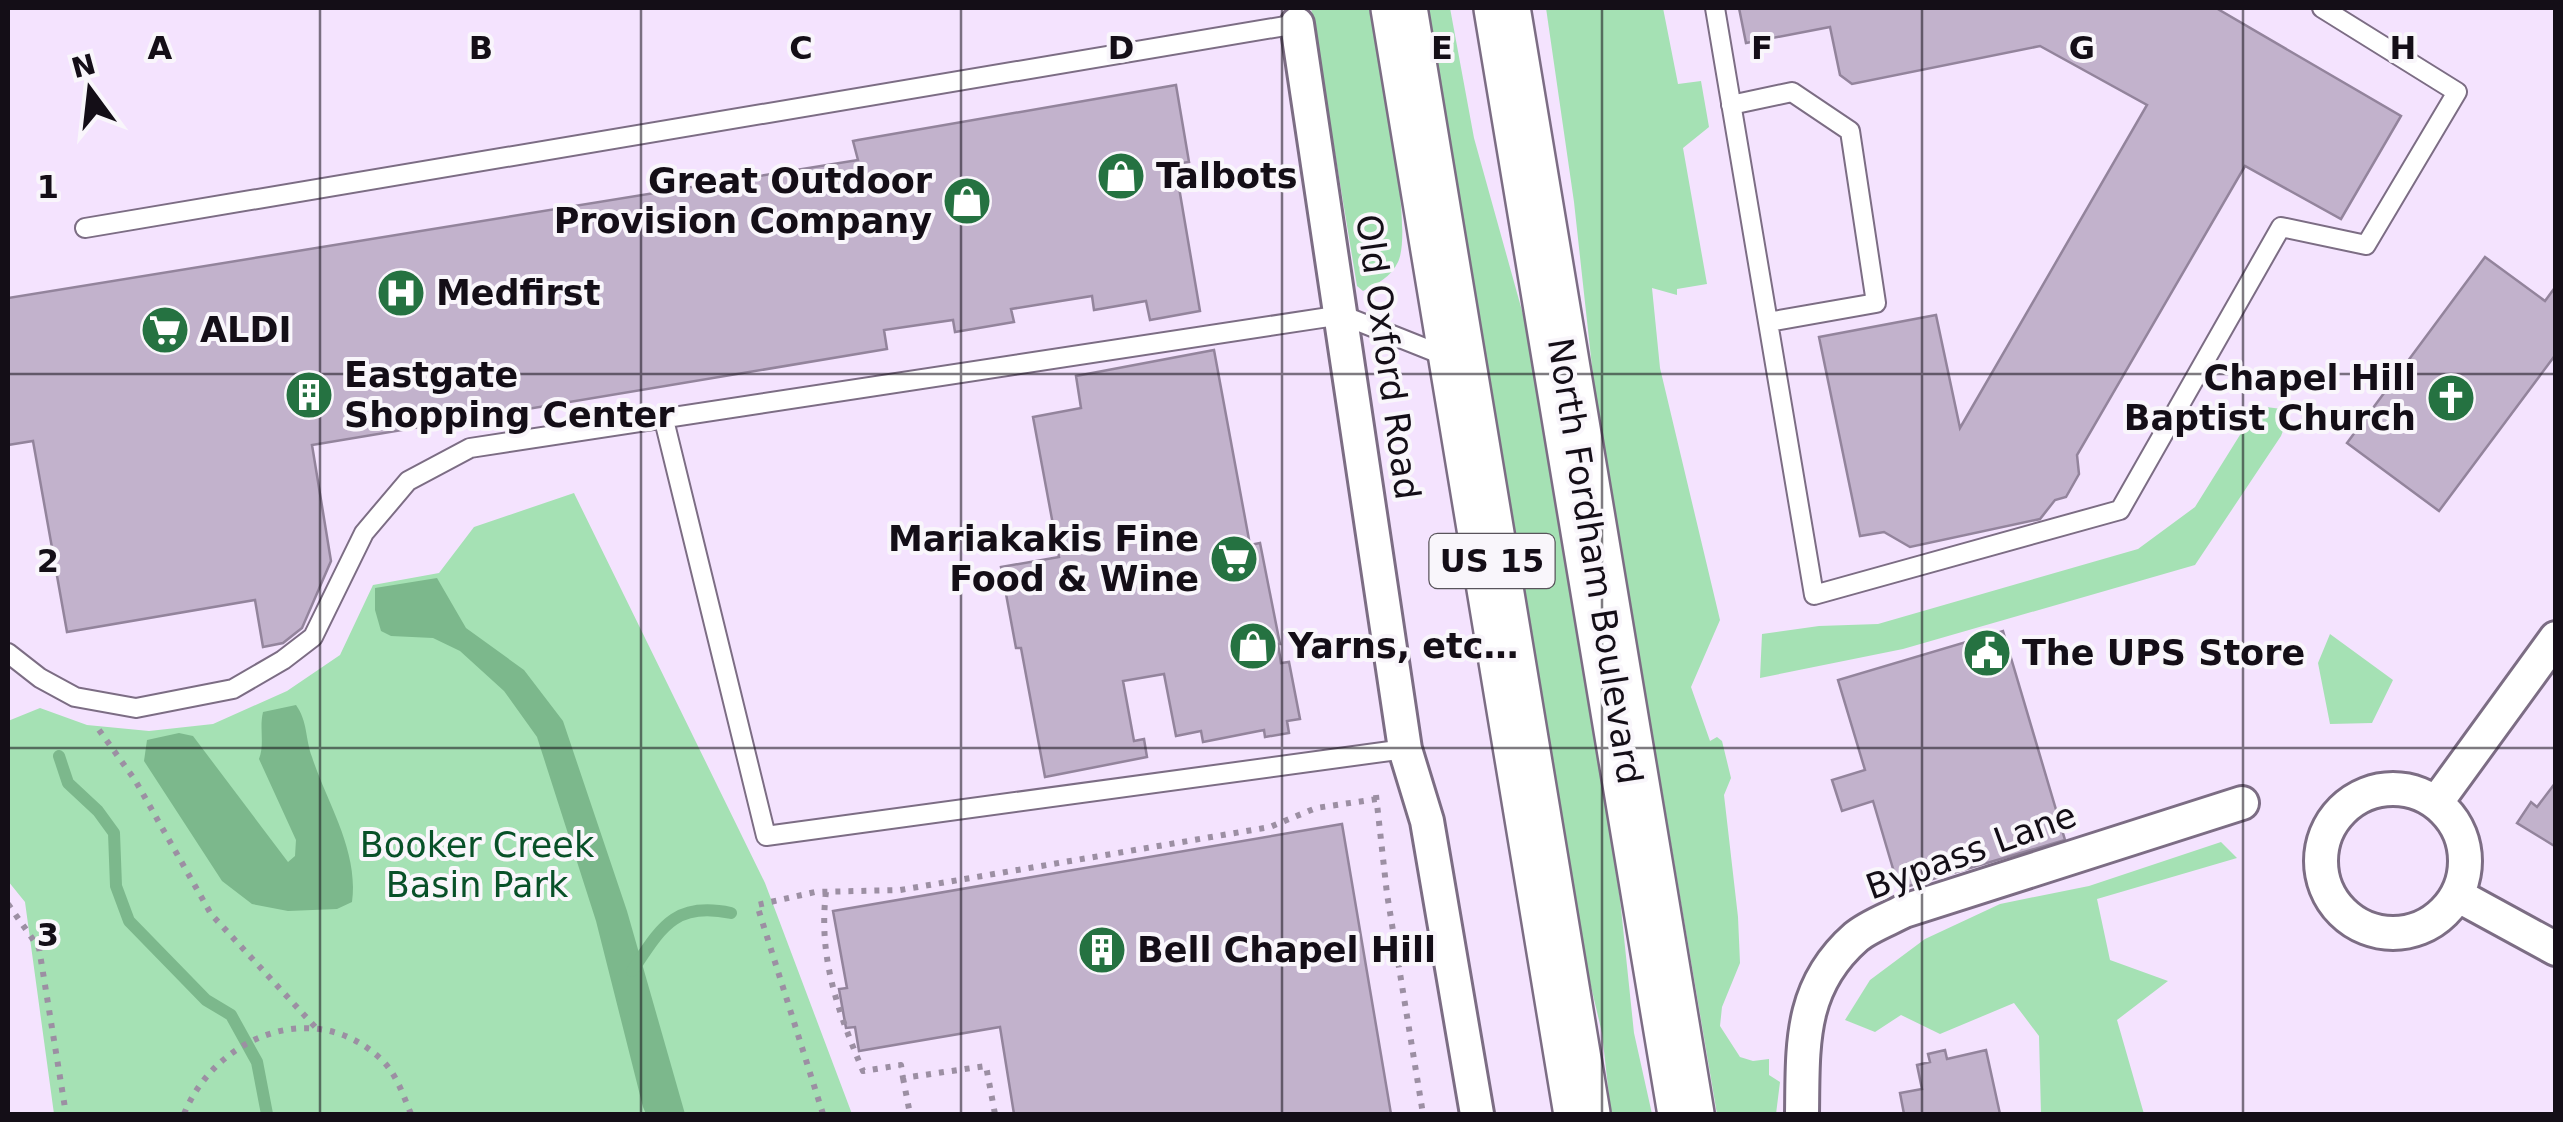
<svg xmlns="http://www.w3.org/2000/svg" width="2563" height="1122" viewBox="0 0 2563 1122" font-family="'DejaVu Sans',sans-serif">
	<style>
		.green { fill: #a5e1b4 }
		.water { fill: #7cb88c }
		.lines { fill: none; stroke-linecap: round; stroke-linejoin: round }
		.stream { stroke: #7cb88c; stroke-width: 12 }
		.building { fill: #c2b2cc; stroke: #93849c; stroke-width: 2.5 }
		.service-casing { stroke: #7c6d84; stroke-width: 22 }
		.minor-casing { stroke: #7c6d84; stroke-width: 38 }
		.trunk-casing { stroke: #7c6d84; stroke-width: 60 }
		.path { stroke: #9c8fa3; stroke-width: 6; stroke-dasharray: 5 8; stroke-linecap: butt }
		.service { stroke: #fff; stroke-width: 18 }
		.minor { stroke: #fff; stroke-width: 32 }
		.trunk { stroke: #fff; stroke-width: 55 }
		.grid { fill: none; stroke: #140e17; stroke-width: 2.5; stroke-opacity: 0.55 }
		.labels { text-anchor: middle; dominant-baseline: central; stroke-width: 8; stroke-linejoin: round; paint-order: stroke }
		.shield { fill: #f9f6fb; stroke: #59545b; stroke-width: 2.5 }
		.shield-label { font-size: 32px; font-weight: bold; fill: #140e17 }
		.poi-label { font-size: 35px; font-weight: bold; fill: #140e17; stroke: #f9f6fb; text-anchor: start }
		.street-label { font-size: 35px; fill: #140e17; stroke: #f9f6fb }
		.park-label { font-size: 35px; fill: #085128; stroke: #f9f6fb }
		.grid-label { font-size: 32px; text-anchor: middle; font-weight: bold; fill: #140e17; stroke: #f9f6fb; stroke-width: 8; stroke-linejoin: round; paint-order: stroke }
	</style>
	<rect width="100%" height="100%" fill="#f4e3fe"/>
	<path class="green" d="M 1311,8 L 1369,8 C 1377,54 1415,227 1398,262 C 1391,277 1377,284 1363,291 L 1357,286 Z
		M 1417,8 L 1450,8 L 1474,138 L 1529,336 L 1580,638 L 1620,899 L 1634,1033 L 1652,1114 L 1611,1114 L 1602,1033 L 1557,842 Z
		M 1546,8 L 1663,8 L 1678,84 L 1701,81 L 1709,127 L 1683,148 L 1707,284 L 1677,289 L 1677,295 L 1652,288 L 1660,368 L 1720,620 L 1691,687 L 1710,741 L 1717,737 L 1722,741 L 1731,778 L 1724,795 L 1738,917 L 1740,963 L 1722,1007 L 1720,1026 L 1740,1057 L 1753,1061 L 1769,1059 L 1769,1075 L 1780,1082 L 1776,1114 L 1717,1114 L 1596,403 L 1574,202 Z
		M 2258,406 L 2291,410 L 2281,436 L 2195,565 L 1903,649 L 1760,678 L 1762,634 L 1819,626 L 1878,624 L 2138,549 L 2195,507 Z
		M 574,493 L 765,883 L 852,1114 L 54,1114 L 25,902 L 8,881 L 8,721 L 40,708 L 87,725 L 149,731 L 213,724 L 287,691 L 340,655 L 373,585 L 439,573 L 474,527 Z
		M 2330,634 L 2393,680 L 2372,723 L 2330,724 L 2318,663 Z
		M 2221,842 L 2237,858 L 2097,899 L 2110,960 L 2168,981 L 2117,1020 L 2144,1114 L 2041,1114 L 2039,1036 L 2014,1003 L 1940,1034 L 1901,1015 L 1875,1032 L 1845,1020 L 1870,980 L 1925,939 L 2000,904 L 2089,886 Z"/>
	<path class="water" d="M 437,578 L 466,628 L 524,670 L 563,721 L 627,911 L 685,1114 L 646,1114 L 643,1107 L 596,921 L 537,737 L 504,691 L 460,651 L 433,638 L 391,636 L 381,631 L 375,610 L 375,588 Z
		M 296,705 C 308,722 305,738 312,757 C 327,803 359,851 352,902 L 337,909 L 288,911 L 252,904 L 222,881 L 144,761 L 147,740 L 179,733 L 193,736 L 288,862 L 295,856 L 296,840 L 259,759 C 265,743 259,729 263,712 Z"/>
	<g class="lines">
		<path class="stream" d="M 59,756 L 68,783 L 98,811 L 114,833 L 116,886 L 129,921 L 206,1000 L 231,1015 L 257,1062 L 267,1114
			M 632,971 C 661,928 674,901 731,913"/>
	</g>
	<path class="building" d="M 1739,8 L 2216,8 L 2401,116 L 2341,219 L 2245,166 L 2077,455 L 2079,474 L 2066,497 L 2055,500 L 2040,519 L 1910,547 L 1884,532 L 1860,536 L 1819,337 L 1936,315 L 1960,428 L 2147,105 L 2040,46 L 1852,84 L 1840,75 L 1830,27 L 1746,43 Z
		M 1176,85 L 1189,162 L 1175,164 L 1200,311 L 1150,320 L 1146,301 L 1094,310 L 1092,296 L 1011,309 L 1014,322 L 955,332 L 953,320 L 884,330 L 887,349 L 312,445 L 331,561 L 302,628 L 283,643 L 263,647 L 255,600 L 67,632 L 33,441 L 8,445 L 8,298 L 858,160 L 853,141 L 858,140 Z
		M 2485,257 L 2545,301 L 2556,286 L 2556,354 L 2439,511 L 2347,443 Z
		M 1214,350 L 1250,545 L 1260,543 L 1280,644 L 1278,644 L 1281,663 L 1289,662 L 1300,719 L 1287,721 L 1289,733 L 1265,737 L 1264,730 L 1203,742 L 1201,731 L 1176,736 L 1164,674 L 1123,681 L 1134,741 L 1144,739 L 1147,757 L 1045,777 L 1021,648 L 1016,648 L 1001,567 L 1059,557 L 1033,417 L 1081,408 L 1076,376 Z
		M 2003,631 L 2065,840 L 1899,889 L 1873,801 L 1842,811 L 1832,780 L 1865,770 L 1838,680 Z
		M 2556,782 L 2556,847 L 2517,823 L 2531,802 L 2537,807 Z
		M 1342,824 L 1391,1114 L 1014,1114 L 1000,1027 L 859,1051 L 855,1027 L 846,1028 L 839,989 L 847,988 L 833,911 Z
		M 1945,1050 L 1947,1059 L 1986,1050 L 2000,1114 L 1904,1114 L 1900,1093 L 1922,1089 L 1917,1065 L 1930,1062 L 1928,1054 Z"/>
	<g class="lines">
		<g class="service-casing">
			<path id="service" d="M 1715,8 L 1814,595 L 2120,510 L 2281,227 L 2366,245 L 2457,92 L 2322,8
				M 1731,105 L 1792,92 L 1850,131 L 1876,303 L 1768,322
				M 85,228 L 1297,24
				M 664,420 L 766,836 L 1405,749
				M 8,653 L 40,678 L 75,697 L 136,708 L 233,689 L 283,660 L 313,637 L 364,533 L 408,481 L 470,448 L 1342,315 L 1450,358"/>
		</g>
		<g class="minor-casing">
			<path id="minor" d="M 1297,24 L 1405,749 L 1427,821 L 1477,1114
				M2321 861a72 72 0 1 1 144 0a72 72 0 1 1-144 0Z
				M 2436,803 L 2556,638
				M 2457,895 L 2556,949
				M 1802,1114 C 1803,1045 1799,987 1856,937 C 1869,926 1889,919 1904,911 L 2242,803"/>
		</g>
		<g class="trunk-casing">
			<path id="trunk" d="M 1399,8 L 1582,1114
				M 1502,8 L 1686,1114"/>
		</g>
		<path class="path" d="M 99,730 L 135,780 L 211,914 L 318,1030
			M 1376,795 L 1387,894 L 1423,1114
			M 826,892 C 818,957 838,1012 863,1071 L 901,1065 L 903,1078 L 986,1066 L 995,1114
			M 8,904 L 39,948 L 66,1114
			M 903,1078 L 910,1114
			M 184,1114 C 216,1036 315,996 382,1060 C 397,1075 403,1095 411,1114
			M 823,1114 L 757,905 L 815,892 L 900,890 L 1270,827 L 1316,808 L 1377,799"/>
		<use href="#service" class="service"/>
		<use href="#minor" class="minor"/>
		<use href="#trunk" class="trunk"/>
	</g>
	<path class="grid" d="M 320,8 L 320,1114M 641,8 L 641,1114M 961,8 L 961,1114M 1282,8 L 1282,1114M 1602,8 L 1602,1114M 1922,8 L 1922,1114M 2243,8 L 2243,1114M 8,374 L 2556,374M 8,748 L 2556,748"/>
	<defs>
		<g id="shop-disc" transform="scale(2.5)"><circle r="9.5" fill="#257241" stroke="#f9f6fb"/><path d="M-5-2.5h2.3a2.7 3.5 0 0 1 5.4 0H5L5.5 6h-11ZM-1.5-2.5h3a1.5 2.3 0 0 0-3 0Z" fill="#fff"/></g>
		<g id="hospital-disc" transform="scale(2.5)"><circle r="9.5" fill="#257241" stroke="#f9f6fb"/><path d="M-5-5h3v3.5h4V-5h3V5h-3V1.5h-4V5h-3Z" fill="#fff"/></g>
		<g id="supermarket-disc" transform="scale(2.5)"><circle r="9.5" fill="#257241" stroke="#f9f6fb"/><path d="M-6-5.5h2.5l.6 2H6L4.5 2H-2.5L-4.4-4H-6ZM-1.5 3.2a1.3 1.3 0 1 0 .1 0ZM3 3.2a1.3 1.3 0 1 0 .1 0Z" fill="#fff"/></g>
		<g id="building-disc" transform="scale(2.5)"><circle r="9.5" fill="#257241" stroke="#f9f6fb"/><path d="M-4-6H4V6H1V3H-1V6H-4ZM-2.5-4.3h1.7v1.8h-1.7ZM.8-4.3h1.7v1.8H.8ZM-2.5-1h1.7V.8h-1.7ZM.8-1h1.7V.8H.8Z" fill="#fff"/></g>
		<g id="church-disc" transform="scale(2.5)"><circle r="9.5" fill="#257241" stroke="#f9f6fb"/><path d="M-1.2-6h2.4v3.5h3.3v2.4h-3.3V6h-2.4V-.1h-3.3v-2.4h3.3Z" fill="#fff"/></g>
		<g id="civic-disc" transform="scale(2.5)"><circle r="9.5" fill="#257241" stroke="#f9f6fb"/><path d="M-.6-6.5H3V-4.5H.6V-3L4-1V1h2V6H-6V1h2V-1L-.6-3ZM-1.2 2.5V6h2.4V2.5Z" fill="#fff"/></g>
	</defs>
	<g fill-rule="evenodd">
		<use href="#shop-disc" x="1121" y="176"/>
		<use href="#shop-disc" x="967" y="201"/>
		<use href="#hospital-disc" x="401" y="293"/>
		<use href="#supermarket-disc" x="165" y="330"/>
		<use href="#building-disc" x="309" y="395"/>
		<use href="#church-disc" x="2451" y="398"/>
		<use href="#supermarket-disc" x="1234" y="559"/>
		<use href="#shop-disc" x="1253" y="646"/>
		<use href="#civic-disc" x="1987" y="653"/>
		<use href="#building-disc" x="1102" y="950"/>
	</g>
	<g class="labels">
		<rect class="shield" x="1429.5" y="534" width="125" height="54" rx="8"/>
		<g class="shield-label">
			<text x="1492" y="561">US 15</text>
		</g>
		<g class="poi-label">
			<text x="1156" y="176">Talbots</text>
			<text x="932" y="181" text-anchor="end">Great Outdoor<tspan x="932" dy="40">Provision Company</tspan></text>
			<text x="436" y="293">Medfirst</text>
			<text x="200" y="330">ALDI</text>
			<text x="344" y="375">Eastgate<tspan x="344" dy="40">Shopping Center</tspan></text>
			<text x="2416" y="378" text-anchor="end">Chapel Hill<tspan x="2416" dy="40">Baptist Church</tspan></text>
			<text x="1199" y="539" text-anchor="end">Mariakakis Fine<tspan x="1199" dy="40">Food &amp; Wine</tspan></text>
			<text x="1288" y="646">Yarns, etc…</text>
			<text x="2022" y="653">The UPS Store</text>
			<text x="1137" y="950">Bell Chapel Hill</text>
		</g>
		<g class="street-label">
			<text transform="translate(1388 357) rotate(82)">Old Oxford Road</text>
			<text transform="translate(1595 561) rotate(81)">North Fordham Boulevard</text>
			<text transform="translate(1971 851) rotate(-20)">Bypass Lane</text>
		</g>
		<g class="park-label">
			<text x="477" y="845">Booker Creek<tspan x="477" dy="40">Basin Park</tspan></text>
		</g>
	</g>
	<g class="grid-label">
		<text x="160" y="59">A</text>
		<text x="481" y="59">B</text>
		<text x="801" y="59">C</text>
		<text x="1121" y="59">D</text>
		<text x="1442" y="59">E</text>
		<text x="1762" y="59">F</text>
		<text x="2082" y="59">G</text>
		<text x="2403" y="59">H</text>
		<text x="48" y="198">1</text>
		<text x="48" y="572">2</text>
		<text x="48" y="946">3</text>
	</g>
	<rect width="2563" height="1122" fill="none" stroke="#140e17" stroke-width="20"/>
	<g transform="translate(90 90) rotate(345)" stroke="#f9f6fb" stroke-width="8" paint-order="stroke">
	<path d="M0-8L18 38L0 25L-18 38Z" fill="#140e17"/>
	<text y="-15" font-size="28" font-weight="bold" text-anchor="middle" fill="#140e17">N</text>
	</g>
</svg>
